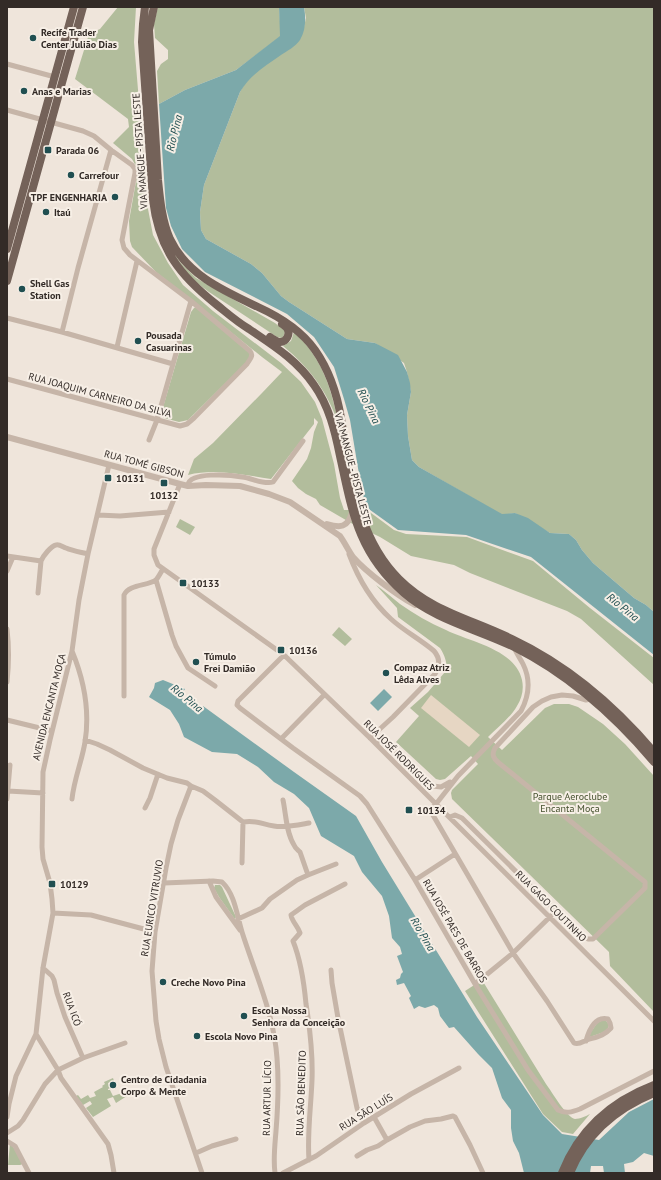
<svg xmlns="http://www.w3.org/2000/svg" width="661" height="1180" viewBox="0 0 661 1180" font-family="'PT Sans',sans-serif">
	<style>
		.green { fill: #b2bd9c }
		.plaza { fill: #e6d6c3 }
		.water { fill: #7ca9aa }
		.lines { fill: none; stroke-linecap: round; stroke-linejoin: round }
		.minor { stroke: #c6b5a8; stroke-width: 5 }
		.tertiary { stroke: #c6b5a8; stroke-width: 6 }
		.primary { stroke: #746259; stroke-width: 8 }
		.poi-dot { fill: #204f51; stroke: #f7efe6; stroke-width: 1.5 }
		.labels { text-anchor: middle; dominant-baseline: central; stroke-width: 4; stroke-linejoin: round; paint-order: stroke }
		.poi-label { font-size: 10px; font-weight: bold; fill: #332b27; stroke: #f7efe6; text-anchor: start }
		.street-label { font-size: 10px; fill: #332b27; stroke: #f7efe6 }
		.park-label { font-size: 10px; fill: #44502d; stroke: #f7efe6 }
		.water-label { font-size: 11px; font-style: italic; fill: #204f51; stroke: #f7efe6 }
	</style>
	<rect width="100%" height="100%" fill="#efe5db"/>
	<path class="green" d="M 118,7 L 136,7 L 134,42 L 148,209 L 153,235 L 168,263 L 183,285 L 213,311 L 281,363 L 301,382 L 315,402 L 322,419 L 334,464 L 340,498 L 344,510 L 367,510 L 394,530 L 406,534 L 467,537 L 533,561 L 590,608 L 654,658 L 654,685 L 581,619 L 567,611 L 470,573 L 454,565 L 411,556 L 380,537 L 351,523 L 320,505 L 316,499 L 306,494 L 298,488 L 292,481 L 307,459 L 311,448 L 314,432 L 318,422 L 314,418 L 314,424 L 271,479 C 244,475 215,468 188,475 L 194,459 L 213,443 L 262,393 L 282,372 L 262,357 L 156,272 L 132,247 L 130,241 L 129,221 L 138,170 L 132,159 L 113,143 L 129,127 L 128,119 L 75,79 L 89,34 L 100,29 Z
		M 158,7 L 279,7 L 281,36 L 236,70 L 185,90 L 159,104 L 157,71 L 161,64 L 168,59 L 168,50 L 155,38 L 154,24 Z
		M 304,7 L 654,7 L 654,612 L 646,605 L 634,598 L 593,563 L 582,550 L 576,540 L 569,534 L 550,533 L 515,513 L 502,515 L 419,467 L 412,460 L 408,436 L 407,415 L 411,392 L 407,372 L 404,363 L 375,343 L 347,339 L 289,302 L 281,296 L 262,273 L 251,264 L 206,239 L 201,230 L 200,212 L 204,185 L 240,92 L 245,83 L 253,74 L 304,27 L 306,18 Z
		M 173,252 L 180,262 L 196,278 L 275,323 L 285,331 L 284,335 L 282,338 L 277,337 L 209,292 C 195,282 180,268 173,252 Z
		M 196,307 L 250,353 L 249,360 L 188,420 L 179,422 L 164,418 L 161,414 L 191,312 L 194,308 Z
		M 294,332 C 321,357 331,386 338,422 C 326,390 310,368 283,346 L 291,341 Z
		M 180,519 L 195,527 L 190,535 L 176,527 Z
		M 376,585 C 385,591 392,598 400,604 C 414,614 430,623 446,630 C 470,642 515,649 522,680 C 524,689 522,698 517,706 C 511,717 497,728 488,737 L 502,750 L 545,708 L 554,704 L 569,704 L 578,707 L 603,724 L 625,744 L 654,776 L 654,1012 L 610,966 L 609,952 L 452,799 L 451,793 L 452,790 L 478,764 L 471,756 L 445,779 L 440,780 L 436,779 L 396,742 L 419,716 L 410,708 L 428,692 L 445,672 C 449,665 444,654 440,648 L 398,617 L 397,608 Z
		M 339,627 L 352,639 L 345,646 L 332,635 Z
		M 215,885 L 220,885 L 222,887 L 236,917 L 235,919 L 234,918 L 219,897 L 214,888 Z
		M 482,980 L 546,1084 C 552,1092 567,1118 575,1119 C 580,1119 586,1116 590,1114 L 573,1134 L 562,1132 L 543,1114 L 465,991 Z
		M 605,1019 L 609,1025 L 607,1031 L 587,1038 L 597,1023 Z
		M 113,1078 L 114,1081 L 108,1083 L 110,1088 L 108,1089 L 108,1090 L 110,1090 L 113,1096 L 122,1093 L 123,1097 L 127,1095 L 127,1096 L 116,1103 L 113,1097 L 107,1099 L 111,1106 L 93,1117 L 86,1108 L 92,1104 L 90,1101 L 83,1105 L 76,1096 L 78,1095 L 81,1099 L 88,1095 L 90,1098 L 96,1096 L 94,1092 L 103,1087 L 102,1086 L 105,1084 L 104,1082 Z
		M 10,1143 L 26,1163 L 20,1165 L 8,1165 Z"/>
	<path class="plaza" d="M 431,695 L 480,735 L 469,747 L 421,708 Z"/>
	<path class="water" d="M 279,7 L 304,7 C 306,18 306,30 300,40 C 295,47 287,51 281,55 C 265,66 250,75 240,92 L 204,185 L 200,212 L 201,230 L 206,239 L 251,264 L 262,273 L 281,296 L 289,302 L 347,339 L 375,343 L 398,355 L 407,372 L 410,383 L 411,392 L 407,415 L 408,436 L 412,460 L 419,467 L 502,514 L 515,513 L 528,518 L 550,533 L 569,534 L 576,540 L 582,550 L 593,563 L 634,598 L 646,605 L 654,612 L 654,655 L 531,557 L 466,535 L 398,530 L 366,507 L 361,486 L 350,420 L 344,399 L 334,367 L 314,337 L 287,314 L 205,272 L 182,249 L 171,226 L 166,208 L 159,104 L 185,90 L 236,70 L 280,36 Z
		M 163,680 L 185,689 L 180,696 L 194,709 L 203,706 L 294,772 L 356,816 L 382,862 L 477,1017 L 543,1115 L 562,1134 L 599,1140 L 629,1112 L 654,1099 L 654,1156 L 644,1153 L 633,1162 L 624,1164 L 625,1173 L 604,1173 L 603,1166 L 591,1166 L 590,1173 L 546,1172 L 545,1173 L 524,1173 L 519,1153 L 513,1141 L 511,1128 L 511,1110 L 502,1098 L 492,1068 L 478,1054 L 454,1027 L 449,1028 L 440,1016 L 438,1008 L 434,1005 L 425,1008 L 419,1006 L 414,1009 L 409,998 L 411,996 L 404,983 L 397,985 L 396,980 L 400,978 L 401,974 L 403,972 L 397,956 L 402,954 L 400,947 L 392,938 L 389,916 L 382,896 L 362,872 L 354,856 L 321,836 L 309,808 L 294,794 L 274,782 L 258,767 L 237,754 L 212,752 L 184,737 L 179,724 L 170,710 L 149,697 L 154,688 L 155,683 Z
		M 384,689 L 392,697 L 378,711 L 370,703 Z"/>
	<g class="lines">
		<path class="minor" d="M 7,64 L 55,77
			M 7,110 L 83,131 L 94,136 L 111,150 L 132,165 L 135,169 L 135,173 L 122,240 L 124,248 L 130,255 L 191,301 L 250,351 C 254,356 250,359 247,364 L 194,418 L 187,424 L 180,426 L 7,379
			M 7,318 L 62,332 L 173,364
			M 62,332 L 78,268 L 111,150
			M 117,347 L 137,261
			M 149,440 L 157,420 L 191,301
			M 180,484 L 154,549 L 154,555 L 158,565 L 284,655 L 370,738 L 436,804 L 430,810 L 513,953 L 547,1001 L 574,1043 C 579,1045 582,1042 587,1040 C 596,1037 604,1036 611,1028 L 610,1023 L 608,1019 C 595,1016 589,1030 586,1041
			M 188,486 C 187,471 232,475 242,477 C 252,478 264,485 273,482 L 303,441
			M 98,515 L 120,516 L 169,512
			M 349,554 C 358,578 371,601 391,619 C 404,631 420,639 434,651 C 440,658 440,666 435,674 L 393,717 L 370,738
			M 7,556 L 41,561
			M 7,571 L 13,557
			M 156,580 L 172,635 L 176,646 L 188,668 L 215,686
			M 38,593 L 41,561 C 43,556 51,546 56,545 C 59,544 63,547 66,548 C 73,551 80,552 88,554
			M 7,629 C 9,646 9,664 7,682
			M 514,647 C 516,653 520,658 523,664 C 531,680 529,696 521,711 L 458,776 L 436,804 L 654,1021
			M 284,655 L 238,701 L 237,705 L 240,708 L 293,748 L 360,796 L 367,804 L 415,880 L 475,984 L 528,1070 L 558,1110 C 566,1114 572,1112 580,1109 L 654,1071
			M 124,696 L 124,595 C 129,584 148,586 156,580 C 158,578 161,572 163,569
			M 7,720 L 52,731
			M 370,738 C 392,740 415,773 433,786 L 441,787 L 450,782
			M 281,739 L 324,695
			M 85,740 L 97,744 L 110,750 L 143,768 L 167,778 L 187,783 L 191,786 L 203,791 L 215,800 L 243,822 C 258,820 261,824 274,826 C 285,828 298,825 309,823
			M 191,786 L 178,820 L 171,844 L 166,868 L 155,932 L 152,971 L 156,1021 L 159,1039 L 166,1067 L 202,1173
			M 8,791 L 43,793
			M 7,799 L 10,765
			M 72,799 C 74,779 82,761 85,742 C 90,711 84,680 72,651
			M 283,800 C 286,814 286,832 294,845 C 295,848 298,850 300,852 L 308,875
			M 145,808 L 150,798 L 158,774
			M 450,817 L 455,815 L 462,818 L 582,937 L 588,939 L 593,939 L 645,888 L 645,882 L 499,763 C 494,759 491,755 495,748 L 533,707 L 542,701 L 551,697 L 562,695 L 573,696 L 586,700 L 590,699
			M 242,863 L 243,822
			M 415,880 L 455,854
			M 209,881 L 216,897 L 240,930
			M 164,883 L 213,881 L 222,882 C 235,894 237,916 242,932 C 255,973 274,1014 277,1058 C 279,1082 278,1106 276,1131 C 275,1144 273,1159 275,1173
			M 53,913 L 91,915 L 155,932
			M 238,919 L 262,908 L 270,899 L 297,880 L 308,875 L 336,864
			M 43,968 L 52,976 L 54,980 L 57,993 L 65,1017 L 83,1058
			M 331,970 L 332,983 L 338,1018 L 357,1108 L 360,1116 L 364,1123
			M 475,984 L 513,953 L 556,911
			M 36,1034 L 58,1070 L 61,1078 L 108,1144 L 111,1155 L 114,1173
			M 7,1117 L 9,1104 L 16,1076 L 36,1034 L 43,968 L 53,913 L 52,899 L 50,883 L 43,859 L 42,847 L 43,772 L 50,740 L 72,651 L 79,600 L 88,554 L 109,465
			M 374,1117 L 387,1140
			M 7,1133 L 18,1126 L 23,1120 L 45,1084 L 58,1070 L 83,1058 L 125,1043
			M 7,1141 L 15,1146 L 29,1173
			M 196,1153 L 212,1146 L 236,1139
			M 357,1156 L 367,1150 L 378,1146 L 387,1140 L 410,1127 L 425,1121 L 441,1119 L 453,1116 L 455,1117 L 470,1145 L 483,1173
			M 309,1160 C 307,1133 311,1107 312,1080 C 313,1054 310,1029 306,1004 C 304,982 301,961 293,941 L 300,933 C 298,926 292,922 291,915 L 305,905 L 345,884
			M 283,1173 L 316,1156 L 364,1123 L 411,1094 L 459,1068"/>
		<path class="tertiary" d="M 7,437 L 180,484 L 188,486 L 206,485 L 240,486 L 269,494 L 290,502 L 340,536 C 345,543 348,550 353,557 C 367,573 397,595 415,605
			M 327,524 C 340,528 348,528 352,512"/>
		<path class="primary" d="M 145,7 L 143,24 L 142,42 L 153,200 C 159,249 179,275 217,305 C 227,313 237,322 249,329 C 274,346 297,360 314,385 C 329,406 335,431 340,456 C 352,511 358,553 404,593 C 435,620 477,629 514,647 C 568,674 615,716 654,762
			M 154,7 L 149,30 L 158,180 C 160,200 162,221 170,239 C 187,275 224,291 258,307 C 280,317 301,330 315,350 C 329,370 337,394 341,418 C 342,425 343,431 344,438 C 353,488 361,541 399,579 C 432,612 472,619 512,639 C 567,665 615,706 654,752
			M 7,249 L 74,7
			M 7,281 L 83,7
			M 270,337 C 273,339 276,341 279,342 C 286,343 291,334 287,328 C 286,327 284,325 282,324
			M 562,1173 C 579,1130 612,1101 654,1085
			M 570,1173 C 586,1134 615,1109 654,1093"/>
	</g>
	<g class="poi-dot">
		<circle cx="33" cy="38" r="4"/>
		<circle cx="24" cy="91" r="4"/>
		<rect x="44" y="146" width="8" height="8" rx="2"/>
		<circle cx="71" cy="175" r="4"/>
		<circle cx="115" cy="197" r="4"/>
		<circle cx="46" cy="212" r="4"/>
		<circle cx="22" cy="289" r="4"/>
		<circle cx="138" cy="341" r="4"/>
		<rect x="104" y="474" width="8" height="8" rx="2"/>
		<rect x="160" y="479" width="8" height="8" rx="2"/>
		<rect x="179" y="579" width="8" height="8" rx="2"/>
		<rect x="277" y="646" width="8" height="8" rx="2"/>
		<circle cx="196" cy="662" r="4"/>
		<circle cx="386" cy="673" r="4"/>
		<rect x="405" y="806" width="8" height="8" rx="2"/>
		<rect x="48" y="880" width="8" height="8" rx="2"/>
		<circle cx="163" cy="982" r="4"/>
		<circle cx="244" cy="1016" r="4"/>
		<circle cx="197" cy="1036" r="4"/>
		<circle cx="113" cy="1085" r="4"/>
	</g>
	<g class="labels">
		<g class="poi-label">
			<text x="41" y="32">Recife Trader<tspan x="41" dy="12">Center Julião Dias</tspan></text>
			<text x="32" y="91">Anas e Marias</text>
			<text x="56" y="150">Parada 06</text>
			<text x="79" y="175">Carrefour</text>
			<text x="107" y="197" text-anchor="end">TPF ENGENHARIA</text>
			<text x="54" y="212">Itaú</text>
			<text x="30" y="283">Shell Gas<tspan x="30" dy="12">Station</tspan></text>
			<text x="146" y="335">Pousada<tspan x="146" dy="12">Casuarinas</tspan></text>
			<text x="116" y="478">10131</text>
			<text x="164" y="495" text-anchor="middle">10132</text>
			<text x="191" y="583">10133</text>
			<text x="289" y="650">10136</text>
			<text x="204" y="656">Túmulo<tspan x="204" dy="12">Frei Damião</tspan></text>
			<text x="394" y="667">Compaz Atriz<tspan x="394" dy="12">Lêda Alves</tspan></text>
			<text x="417" y="810">10134</text>
			<text x="60" y="884">10129</text>
			<text x="171" y="982">Creche Novo Pina</text>
			<text x="252" y="1010">Escola Nossa<tspan x="252" dy="12">Senhora da Conceição</tspan></text>
			<text x="205" y="1036">Escola Novo Pina</text>
			<text x="121" y="1079">Centro de Cidadania<tspan x="121" dy="12">Corpo &amp; Mente</tspan></text>
		</g>
		<g class="street-label">
			<text transform="translate(140 151) rotate(-94)">VIA MANGUE - PISTA LESTE</text>
			<text transform="translate(100 395) rotate(15)">RUA JOAQUIM CARNEIRO DA SILVA</text>
			<text transform="translate(144 464) rotate(15)">RUA TOMÉ GIBSON</text>
			<text transform="translate(353 469) rotate(75)">VIA MANGUE - PISTA LESTE</text>
			<text transform="translate(49 707) rotate(-76)">AVENIDA ENCANTA MOÇA</text>
			<text transform="translate(399 755) rotate(45)">RUA JOSÉ RODRIGUES</text>
			<text transform="translate(551 906) rotate(45)">RUA GAGO COUTINHO</text>
			<text transform="translate(152 908) rotate(-81)">RUA EURICO VITRUVIO</text>
			<text transform="translate(455 931) rotate(60)">RUA JOSÉ PAES DE BARROS</text>
			<text transform="translate(72 1009) rotate(70)">RUA ICÓ</text>
			<text transform="translate(301 1093) rotate(-88)">RUA SÃO BENEDITO</text>
			<text transform="translate(267 1098) rotate(-89)">RUA ARTUR LÍCIO</text>
			<text transform="translate(366 1112) rotate(-32)">RUA SÃO LUÍS</text>
		</g>
		<g class="park-label">
			<text x="570" y="796">Parque Aeroclube<tspan x="570" dy="12">Encanta Moça</tspan></text>
		</g>
		<g class="water-label">
			<text transform="translate(174 133) rotate(-76)">Rio Pina</text>
			<text transform="translate(369 406) rotate(64)">Rio Pina</text>
			<text transform="translate(623 607) rotate(39)">Rio Pina</text>
			<text transform="translate(187 698) rotate(39)">Rio Pina</text>
			<text transform="translate(423 934) rotate(60)">Rio Pina</text>
		</g>
	</g>
	<rect width="661" height="1180" fill="none" stroke="#332b27" stroke-width="16"/>
</svg>
